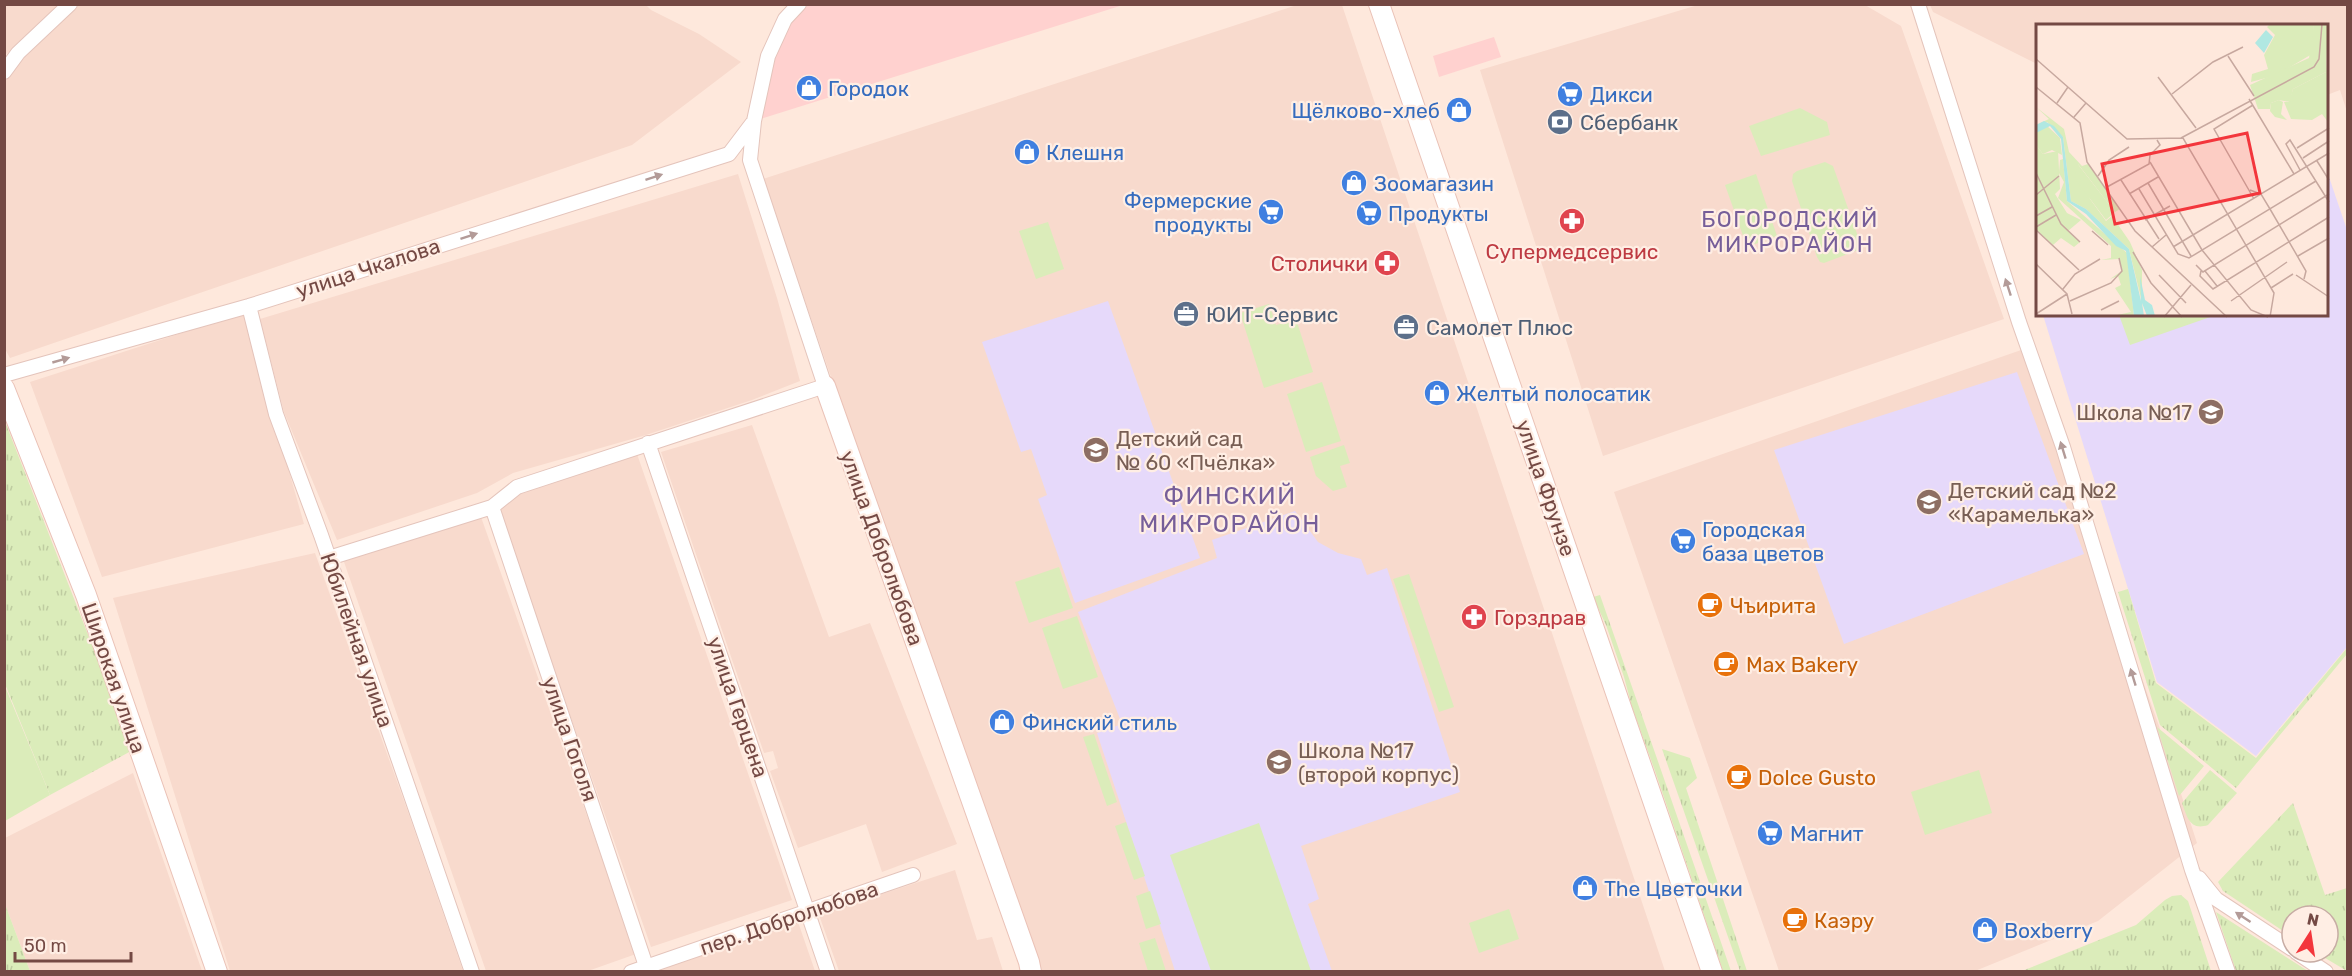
<svg xmlns="http://www.w3.org/2000/svg" width="2352" height="976" viewBox="0 0 2352 976" font-family="Rubik,sans-serif">
	<style>
		.residential { fill: #f8dacd }
		.commercial { fill: #ffd1cf }
		.education { fill: #e6d9fa }
		.grass { fill: url(#grass-tufts) }
		.green { fill: #dbecba }
		.lines { fill: none; stroke-linecap: round; stroke-linejoin: round }
		.street-casing { stroke: #e4c4bb; stroke-width: 16 }
		.secondary-casing { stroke: #eac2b7; stroke-width: 22 }
		.street { stroke: #fff; stroke-width: 14 }
		.secondary { stroke: #fff; stroke-width: 20 }
		.oneway { fill: #b39b98 }
		.labels { text-anchor: middle; dominant-baseline: central; stroke-width: 4.5; stroke-linejoin: round; paint-order: stroke }
		.shop-label { font-size: 21px; fill: #366cbe; stroke: #ffeee4; text-anchor: start }
		.service-label { font-size: 21px; fill: #4e5e75; stroke: #ffeee4; text-anchor: start }
		.health-label { font-size: 21px; fill: #be3a42; stroke: #ffeee4 }
		.street-label { font-size: 21px; fill: #744944; stroke: #ffeee4 }
		.education-label { font-size: 21px; fill: #785e54; stroke: #ffeee4; text-anchor: start }
		.food-label { font-size: 21px; fill: #c56008; stroke: #ffeee4; text-anchor: start }
		.neighbourhood-label { font-size: 22px; letter-spacing: 1.5px; fill: #765e99; stroke: #ffeee4 }
		.quarter-label { font-size: 24px; letter-spacing: 1.5px; fill: #765e99; stroke: #ffeee4 }
		.inset-road { fill: none; stroke: #c7a89f; stroke-width: 1.5 }
		.view { fill: #f3363c; fill-opacity: 0.15; stroke: #f3363c; stroke-width: 3 }
		.inset-edge { fill: none; stroke: #744944; stroke-width: 3 }
	</style>
	<defs>
		<pattern id="grass-tufts" width="24" height="20" patternUnits="userSpaceOnUse" patternTransform="scale(1.5)"><rect width="24" height="20" fill="#dbecba"/><path d="M3 7l-1-3M5 7V3M7 7l1-3M15 17l-1-3M17 17v-4M19 17l1-3" fill="none" stroke="#bfcca1"/></pattern>
	</defs>
	<rect width="100%" height="100%" fill="#fee8dc"/>
	<path class="residential" d="M 81,4 L 646,5 L 651,10 L 699,34 L 741,62 L 632,145 L 10,358 L 4,347 L 4,83 L 21,61 L 73,10 Z
		M 5,5 L 61,5 L 5,55 Z
		M 1297,5 L 1342,5 L 1665,971 L 1035,971 L 763,179 Z
		M 1698,5 L 1865,5 L 1901,26 L 2004,319 L 1603,456 L 1480,70 Z
		M 1930,5 L 2347,5 L 2347,112 L 2340,90 L 2327,95 L 2326,26 L 2037,26 L 2037,64 L 1933,12 Z
		M 738,174 L 777,298 L 800,381 L 752,400 L 646,435 L 513,473 L 477,493 L 337,540 L 284,412 L 260,319 Z
		M 244,313 L 304,524 L 102,577 L 30,382 Z
		M 2024,349 L 2159,726 L 2197,843 L 2098,921 L 1975,971 L 1779,971 L 1614,492 Z
		M 752,425 L 829,637 L 870,623 L 957,844 L 882,872 L 866,824 L 798,848 L 770,771 L 778,768 L 773,751 L 764,753 L 661,452 Z
		M 637,454 L 792,900 L 651,947 L 497,506 L 518,489 Z
		M 481,517 L 636,954 L 588,971 L 486,971 L 343,559 Z
		M 315,553 L 409,815 L 463,971 L 230,971 L 113,598 Z
		M 133,773 L 202,971 L 30,971 L 5,904 L 5,838 Z
		M 955,870 L 977,940 L 992,937 L 1003,971 L 839,971 L 819,915 Z
		M 798,922 L 815,971 L 660,972 L 659,969 Z"/>
	<path class="commercial" d="M 809,5 L 1123,5 L 754,121 L 785,19 Z
		M 1494,37 L 1501,57 L 1439,77 L 1433,56 Z"/>
	<path class="education" d="M 2327,171 L 2348,233 L 2347,647 L 2256,756 L 2157,682 L 2043,315 L 2326,315 Z
		M 1108,301 L 1200,558 L 1075,603 L 1038,499 L 1047,495 L 1031,449 L 1021,452 L 982,342 Z
		M 2017,372 L 2084,554 L 1844,644 L 1774,450 Z
		M 1295,511 L 1318,542 L 1338,553 L 1361,559 L 1367,575 L 1387,568 L 1460,792 L 1301,846 L 1319,899 L 1308,904 L 1332,971 L 1175,971 L 1097,733 L 1122,724 L 1078,612 L 1217,558 L 1212,540 Z"/>
	<path class="grass" d="M 4,419 L 133,750 L 50,795 L 5,684 Z
		M 2128,589 L 2156,683 L 2256,758 L 2347,648 L 2347,654 L 2236,788 L 2160,725 L 2118,592 Z
		M 1600,595 L 1731,971 L 1723,971 L 1655,771 L 1632,707 L 1624,677 L 1606,625 L 1593,597 Z
		M 2157,727 L 2204,766 L 2179,796 Z
		M 1662,749 L 1690,758 L 1697,778 L 1686,788 L 1747,971 L 1740,971 Z
		M 2210,770 L 2237,793 L 2208,825 C 2190,831 2187,817 2182,803 Z
		M 2293,803 L 2325,895 L 2347,888 L 2347,971 L 2315,952 L 2328,952 L 2328,916 L 2292,916 L 2292,937 L 2223,891 L 2218,882 Z
		M 2181,895 L 2188,901 L 2211,971 L 2022,971 L 2136,925 L 2165,900 L 2172,896 Z
		M 4,904 L 5,904 L 30,971 L 5,971 Z
		M 2216,912 L 2308,971 L 2236,971 Z"/>
	<path class="green" d="M 1800,108 L 1827,122 L 1830,135 L 1761,156 L 1749,126 Z
		M 1825,162 L 1833,166 L 1861,245 L 1861,249 L 1824,263 L 1820,262 L 1817,257 L 1792,181 L 1793,174 L 1797,171 Z
		M 1756,174 L 1777,236 L 1747,247 L 1725,185 Z
		M 1048,222 L 1064,269 L 1036,279 L 1019,231 Z
		M 1269,304 L 1276,325 L 1296,319 L 1313,372 L 1264,388 L 1240,313 Z
		M 2119,315 L 2216,315 L 2130,345 Z
		M 1322,382 L 1341,441 L 1306,452 L 1287,394 Z
		M 1344,445 L 1350,463 L 1340,466 L 1347,487 L 1333,491 L 1316,476 L 1310,457 Z
		M 1059,567 L 1073,608 L 1029,623 L 1015,582 Z
		M 1409,574 L 1454,707 L 1439,712 L 1393,579 Z
		M 1077,616 L 1098,677 L 1063,689 L 1042,628 Z
		M 4,684 L 50,795 L 5,821 L 4,821 Z
		M 1094,734 L 1117,802 L 1107,806 L 1083,737 Z
		M 1979,770 L 1992,813 L 1925,835 L 1911,792 Z
		M 1126,822 L 1145,876 L 1134,880 L 1115,826 Z
		M 1259,823 L 1311,971 L 1211,971 L 1170,855 Z
		M 1150,891 L 1161,924 L 1146,929 L 1136,896 Z
		M 1509,909 L 1519,939 L 1479,953 L 1469,923 Z
		M 1155,938 L 1166,971 L 1148,971 L 1139,943 Z"/>
	<g class="lines">
		<g class="street-casing">
			<path id="street" d="M 1918,4 L 2019,322 L 2063,447 L 2192,870 L 2228,972
				M 4,72 L 18,53 L 70,4
				M 249,306 L 276,414 L 321,535 L 472,972
				M 4,375 L 249,306 L 729,154 L 754,121 L 768,56 L 785,19 L 799,4
				M 648,443 L 828,972
				M 492,507 L 648,972
				M 329,558 L 492,507 L 517,487 L 825,386 L 750,160 L 754,121
				M 2199,878 L 2216,899 L 2292,949
				M 2296,952 L 2326,972
				M 631,972 L 913,875"/>
		</g>
		<g class="secondary-casing">
			<path id="secondary" d="M 1379,4 L 1712,972
				M 825,386 L 1029,962 L 1031,972
				M 4,388 L 86,595 L 217,972"/>
		</g>
		<use href="#street" class="street"/>
		<use href="#secondary" class="secondary"/>
	</g>
	<defs><path id="oneway-solid" d="M-6-.8H1V-3.2L6.5 0L1 3.2V.8H-6Z" transform="scale(1.5)"/></defs>
	<g class="oneway">
		<use href="#oneway-solid" transform="translate(654 177) rotate(-18)"/>
		<use href="#oneway-solid" transform="translate(469 236) rotate(-18)"/>
		<use href="#oneway-solid" transform="translate(2008 287) rotate(-108)"/>
		<use href="#oneway-solid" transform="translate(61 360) rotate(-16)"/>
		<use href="#oneway-solid" transform="translate(2063 450) rotate(-107)"/>
		<use href="#oneway-solid" transform="translate(2133 677) rotate(-107)"/>
		<use href="#oneway-solid" transform="translate(2243 917) rotate(-147)"/>
	</g>
	<defs>
		<g id="shop-disc" transform="scale(1.35)"><circle r="9.5" fill="#3f7fe0" stroke="#ffeee4"/><path d="M-5-2.5h2.3a2.7 3.5 0 0 1 5.4 0H5L5.5 6h-11ZM-1.5-2.5h3a1.5 2.3 0 0 0-3 0Z" fill="#fff"/></g>
		<g id="supermarket-disc" transform="scale(1.35)"><circle r="9.5" fill="#3f7fe0" stroke="#ffeee4"/><path d="M-6-5.5h2.5l.6 2H6L4.5 2H-2.5L-4.4-4H-6ZM-1.5 3.2a1.3 1.3 0 1 0 .1 0ZM3 3.2a1.3 1.3 0 1 0 .1 0Z" fill="#fff"/></g>
		<g id="bank-disc" transform="scale(1.35)"><circle r="9.5" fill="#5c6f8a" stroke="#ffeee4"/><path d="M-6-4H6V4H-6ZM0-2.3a2.3 2.3 0 1 0 0 4.6a2.3 2.3 0 1 0 0-4.6Z" fill="#fff"/></g>
		<g id="pharmacy-disc" transform="scale(1.35)"><circle r="9.5" fill="#e0444e" stroke="#ffeee4"/><path d="M-2-6h4v4h4v4h-4v4h-4v-4h-4v-4h4Z" fill="#fff"/></g>
		<g id="office-disc" transform="scale(1.35)"><circle r="9.5" fill="#5c6f8a" stroke="#ffeee4"/><path d="M-6-3h4V-5.5h4V-3h4V5H-6ZM-1-4.5V-3h2v-1.5ZM-6 0V1H6V0Z" fill="#fff"/></g>
		<g id="school-disc" transform="scale(1.35)"><circle r="9.5" fill="#8d6e63" stroke="#ffeee4"/><path d="M0-5L7-2L0 1L-7-2ZM-4 1L0 2.5L4 1V4Q0 6-4 4Z" fill="#fff"/></g>
		<g id="cafe-disc" transform="scale(1.35)"><circle r="9.5" fill="#e8710a" stroke="#ffeee4"/><path d="M-5.5-4.5H6V0H3Q3 3.5 0 3.5H-2.5Q-5.5 3.5-5.5 0ZM3-3.2v2h1.7v-2ZM-6 4.5H4V6H-6Z" fill="#fff"/></g>
	</defs>
	<g fill-rule="evenodd">
		<use href="#shop-disc" x="809" y="88"/>
		<use href="#supermarket-disc" x="1570" y="94"/>
		<use href="#shop-disc" x="1459" y="110"/>
		<use href="#bank-disc" x="1560" y="122"/>
		<use href="#shop-disc" x="1027" y="152"/>
		<use href="#shop-disc" x="1354" y="183"/>
		<use href="#supermarket-disc" x="1271" y="212"/>
		<use href="#supermarket-disc" x="1369" y="213"/>
		<use href="#pharmacy-disc" x="1572" y="221"/>
		<use href="#pharmacy-disc" x="1387" y="263"/>
		<use href="#office-disc" x="1186" y="314"/>
		<use href="#office-disc" x="1406" y="327"/>
		<use href="#shop-disc" x="1437" y="393"/>
		<use href="#school-disc" x="2211" y="412"/>
		<use href="#school-disc" x="1096" y="450"/>
		<use href="#school-disc" x="1929" y="502"/>
		<use href="#supermarket-disc" x="1683" y="541"/>
		<use href="#cafe-disc" x="1710" y="605"/>
		<use href="#pharmacy-disc" x="1474" y="617"/>
		<use href="#cafe-disc" x="1726" y="664"/>
		<use href="#shop-disc" x="1002" y="722"/>
		<use href="#school-disc" x="1279" y="762"/>
		<use href="#cafe-disc" x="1739" y="777"/>
		<use href="#supermarket-disc" x="1770" y="833"/>
		<use href="#shop-disc" x="1585" y="888"/>
		<use href="#cafe-disc" x="1795" y="920"/>
		<use href="#shop-disc" x="1985" y="930"/>
	</g>
	<g class="labels">
		<g class="shop-label">
			<text x="828" y="88">Городок</text>
			<text x="1590" y="94">Дикси</text>
			<text x="1440" y="110" text-anchor="end">Щёлково-хлеб</text>
			<text x="1046" y="152">Клешня</text>
			<text x="1374" y="183">Зоомагазин</text>
			<text x="1252" y="200" text-anchor="end">Фермерские<tspan x="1252" dy="24">продукты</tspan></text>
			<text x="1388" y="213">Продукты</text>
			<text x="1456" y="393">Желтый полосатик</text>
			<text x="1702" y="529">Городская<tspan x="1702" dy="24">база цветов</tspan></text>
			<text x="1022" y="722">Финский стиль</text>
			<text x="1790" y="833">Магнит</text>
			<text x="1604" y="888">The Цветочки</text>
			<text x="2004" y="930">Boxberry</text>
		</g>
		<g class="service-label">
			<text x="1580" y="122">Сбербанк</text>
			<text x="1206" y="314">ЮИТ-Сервис</text>
			<text x="1426" y="327">Самолет Плюс</text>
		</g>
		<g class="health-label">
			<text x="1572" y="251">Супермедсервис</text>
			<text x="1368" y="263" text-anchor="end">Столички</text>
			<text x="1494" y="617" text-anchor="start">Горздрав</text>
		</g>
		<g class="street-label">
			<text transform="translate(368 268) rotate(-18)">улица Чкалова</text>
			<text transform="translate(1546 488) rotate(71)">улица Фрунзе</text>
			<text transform="translate(882 548) rotate(70)">улица Добролюбова</text>
			<text transform="translate(357 640) rotate(71)">Юбилейная улица</text>
			<text transform="translate(114 678) rotate(71)">Широкая улица</text>
			<text transform="translate(738 707) rotate(71)">улица Герцена</text>
			<text transform="translate(570 739) rotate(71)">улица Гоголя</text>
			<text transform="translate(789 918) rotate(-19)">пер. Добролюбова</text>
		</g>
		<g class="education-label">
			<text x="2192" y="412" text-anchor="end">Школа №17</text>
			<text x="1116" y="438">Детский сад<tspan x="1116" dy="24">№ 60 «Пчёлка»</tspan></text>
			<text x="1948" y="490">Детский сад №2<tspan x="1948" dy="24">«Карамелька»</tspan></text>
			<text x="1298" y="750">Школа №17<tspan x="1298" dy="24">(второй корпус)</tspan></text>
		</g>
		<g class="food-label">
			<text x="1730" y="605">Чъирита</text>
			<text x="1746" y="664">Max Bakery</text>
			<text x="1758" y="777">Dolce Gusto</text>
			<text x="1814" y="920">Каэру</text>
		</g>
		<g class="neighbourhood-label">
			<text x="1790" y="219">БОГОРОДСКИЙ<tspan x="1790" dy="25">МИКРОРАЙОН</tspan></text>
		</g>
		<g class="quarter-label">
			<text x="1230" y="496">ФИНСКИЙ<tspan x="1230" dy="28">МИКРОРАЙОН</tspan></text>
		</g>
	</g>
	<g transform="translate(2036 24)">
		<rect width="292" height="292" fill="#fee8dc"/>
		<path d="M 0,83 L 28,105 L 33,128 L 46,142 L 52,140 L 84,185 L 79,188 L 42,140 L 54,175 L 70,197 L 76,192 L 94,218 L 106,246 L 106,278 L 93,225 L 50,185 L 35,177 L 27,113 L 11,98 L 0,101 L 13,95 ZM 10,101 L 24,114 L 26,131 L 16,126 L 7,130 L 0,121 L 0,109 ZM 27,135 L 31,177 L 91,229 L 98,292 L 77,292 L 95,288 L 79,264 L 85,261 L 82,252 L 74,255 L 86,247 L 83,235 L 65,236 L 75,234 L 75,222 L 22,174 L 28,158 L 23,149 L 24,136 Z" fill="#dbecba"/>
		<path d="M 234,0 L 278,0 L 276,30 L 241,51 L 215,58 L 216,50 L 232,45 L 228,31 L 239,11 L 231,3 ZM 292,24 L 292,98 L 286,90 L 276,96 L 255,95 L 248,78 L 253,78 L 257,65 L 290,48 ZM 243,76 L 247,78 L 245,90 L 251,96 L 239,93 L 234,87 L 235,79 Z" fill="#dbecba"/>
		<path d="M 278,0 L 292,0 L 290,48 L 257,65 L 254,78 L 243,76 L 235,79 L 234,85 L 222,85 L 214,61 L 273,34 ZM 0,121 L 7,130 L 22,127 L 24,165 L 19,170 L 31,189 L 45,196 L 32,207 L 44,218 L 38,223 L 25,214 L 17,221 L 0,206 ZM 41,139 L 79,188 L 70,196 L 39,155 Z" fill="#dbecba"/>
		<path d="M 230,6 L 237,13 L 228,29 L 219,19 ZM 8,97 L 18,102 L 27,113 L 35,177 L 50,185 L 93,225 L 105,277 L 104,252 L 109,276 L 116,281 L 119,292 L 111,292 L 106,279 L 108,292 L 98,292 L 90,227 L 80,222 L 50,190 L 31,177 L 25,115 L 14,102 L 0,109 L 0,101 Z" fill="#b0e8e2"/>
		<path class="inset-road" d="M 192,32 L 218,72M 0,35 L 91,115 L 147,114 L 238,269 L 234,293M 122,53 L 160,104M 0,63 L 44,99 L 51,138 L 99,207 L 191,293M 136,70 L 177,38 L 207,23M 213,75 L 258,150M 21,79 L 32,63M 217,81 L 178,105 L 218,175M 38,93 L 50,79M 145,114 L 278,43 L 283,35 L 286,0M 261,124 L 293,104M 267,134 L 293,117M 281,137 L 293,156M 114,138 L 166,226 L 215,286 L 232,293M 264,146 L 250,120 L 254,116 L 293,178M 0,149 L 25,200 L 44,218M 62,152 L 73,136 L 93,123M 85,156 L 123,215M 112,159 L 155,232M 71,163 L 113,140 L 114,131 L 124,121 L 121,116M 103,165 L 142,230 L 153,234 L 280,157M 214,166 L 225,170 L 234,185 L 270,247 L 268,255M 93,170 L 122,153M 0,171 L 23,152M 0,192 L 16,183M 109,196 L 134,182M 0,203 L 20,191M 0,206 L 43,246M 56,207 L 72,221M 116,223 L 130,211M 137,223 L 293,129M 97,228 L 115,259 L 146,293M 262,232 L 293,214M 0,240 L 31,270 L 36,290M 160,241 L 167,248 L 293,170M 165,247 L 164,252 L 177,265 L 293,193M 169,247 L 181,262M 123,251 L 150,279M 260,251 L 293,273M 235,264 L 257,250M 27,265 L 39,250 L 64,235M 34,277 L 75,259 L 86,247 L 83,234M 195,277 L 251,238M 65,286 L 83,277M 0,290 L 31,270M 128,293 L 155,261"/>
		<path class="view" d="M 211,109 L 224,169 L 79,200 L 66,140 Z"/>
		<rect width="292" height="292" class="inset-edge"/>
	</g>
	<rect width="2352" height="976" fill="none" stroke="#744944" stroke-width="12"/>
	<g transform="translate(2310 934) rotate(12)"><circle r="28" fill="#ffeee4" stroke="#c7aca4" stroke-width="1.5"/>
	<path d="M0-4.5L10 22L0 15L-10 22Z" fill="#f3363c"/>
	<text y="-9" font-size="16" font-weight="bold" text-anchor="middle" fill="#744944">N</text>
	</g>
	<path d="M15 952v9h116v-9" fill="none" stroke="#744944" stroke-width="3"/>
	<text x="24" y="952" font-size="18" fill="#744944" stroke="#ffeee4" stroke-width="4.5" paint-order="stroke">50 m</text>
</svg>
